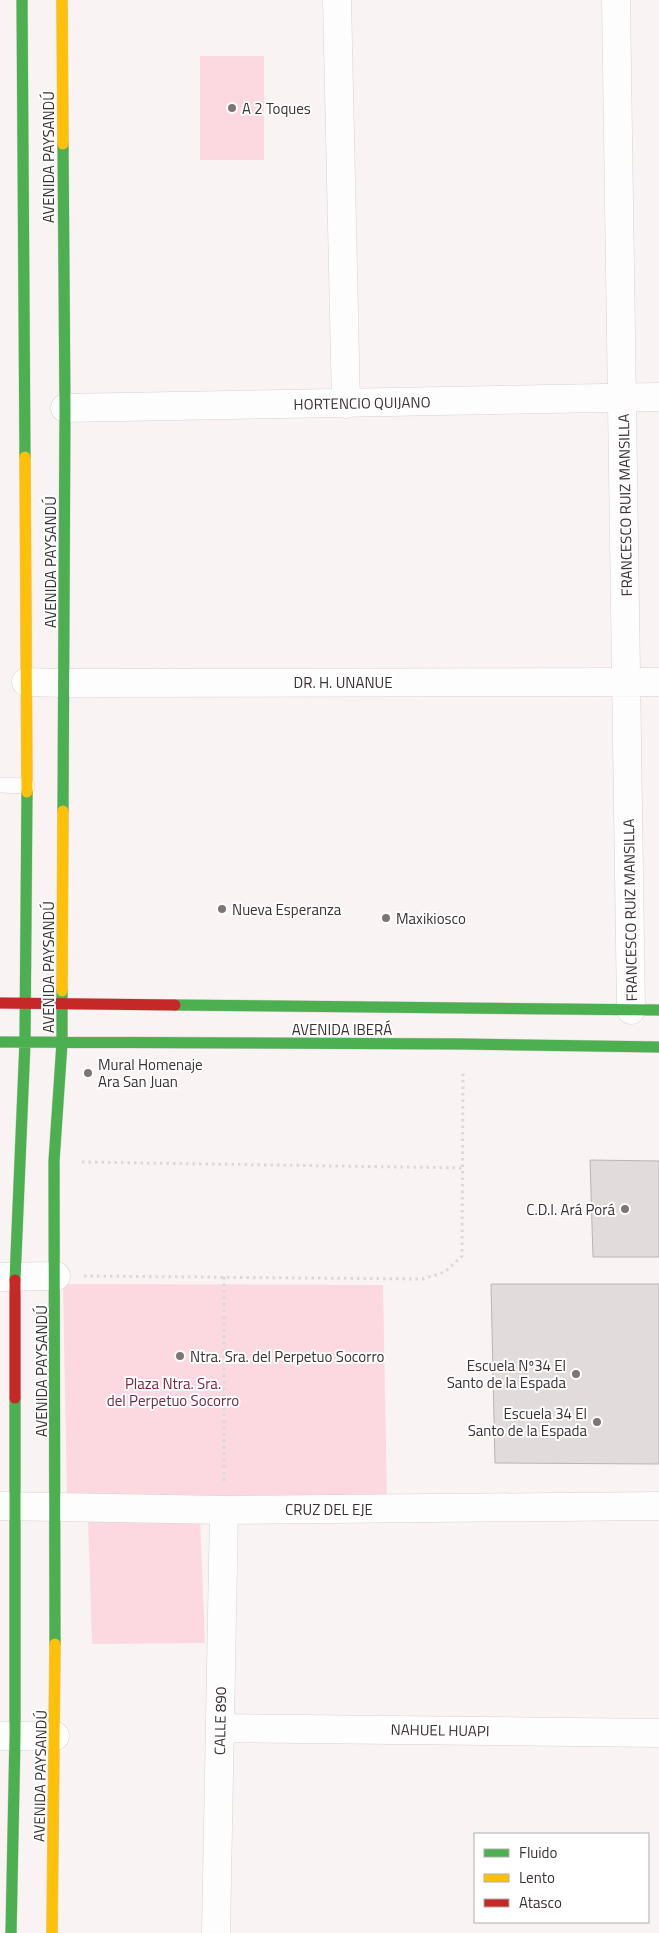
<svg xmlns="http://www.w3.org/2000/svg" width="659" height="1933" viewBox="0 0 659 1933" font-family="'Titillium Web',sans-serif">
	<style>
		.green { fill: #fcd9e0 }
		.building { fill: #e2dbdc; stroke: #bbb4b5 }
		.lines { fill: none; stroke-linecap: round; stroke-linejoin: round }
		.lane-casing { stroke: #d7d0d1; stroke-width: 16 }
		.street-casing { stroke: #d7d0d1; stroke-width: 29 }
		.fast-casing { stroke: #d7d0d1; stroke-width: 12 }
		.slow-casing { stroke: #d7d0d1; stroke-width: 12 }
		.jam-casing { stroke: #d7d0d1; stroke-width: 12 }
		.path { stroke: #dbd8d9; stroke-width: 3; stroke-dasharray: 2.5 4; stroke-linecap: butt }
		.lane { stroke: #fefdfd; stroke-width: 15 }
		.street { stroke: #fefdfd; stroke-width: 28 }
		.fast { stroke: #4caf50; stroke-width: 11 }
		.slow { stroke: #ffc107; stroke-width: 11 }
		.jam { stroke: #c62828; stroke-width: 11 }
		.poi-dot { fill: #7d7576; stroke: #fff; stroke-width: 2 }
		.labels { text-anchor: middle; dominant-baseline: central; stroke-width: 4; stroke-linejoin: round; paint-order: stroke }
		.poi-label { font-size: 15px; fill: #393132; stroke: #fff; text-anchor: start }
		.street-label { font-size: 15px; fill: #393132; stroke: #fff }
		.park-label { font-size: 15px; fill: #7a263f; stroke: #fff }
	</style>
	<rect width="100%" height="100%" fill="#faf3f4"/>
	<path class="green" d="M 200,56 L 264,56 L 264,160 L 200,160 Z
		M 63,1284 L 383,1285 L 387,1497 L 67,1501 Z
		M 200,1517 L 205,1643 L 92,1644 L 88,1518 Z"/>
	<path class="building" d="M 590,1160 L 659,1161 L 659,1257 L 593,1257 Z
		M 491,1284 L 659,1284 L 659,1464 L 495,1463 Z"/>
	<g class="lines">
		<g class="lane-casing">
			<path id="lane" d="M 0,785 L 27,786"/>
		</g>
		<g class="street-casing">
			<path id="street" d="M 337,0 L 346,404
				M 616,0 L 631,1010
				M 65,408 L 659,397
				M 26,682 L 64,683 L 659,682
				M 0,1277 L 56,1276
				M 0,1506 L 224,1510 L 659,1506
				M 220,1728 L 659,1733
				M 0,1736 L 55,1736
				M 216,1933 L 224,1510"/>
		</g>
		<g class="fast-casing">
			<path id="fast" d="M 22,0 L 25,457
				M 63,144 L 65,408 L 63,811
				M 175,1005 L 659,1010
				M 0,1042 L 463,1044 L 659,1047
				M 15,1280 L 25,1042 L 27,792
				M 55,1644 L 54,1161 L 62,1043 L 62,991
				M 11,1933 L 15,1736 L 15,1398"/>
		</g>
		<g class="slow-casing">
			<path id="slow" d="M 62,0 L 63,144
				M 25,457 L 27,792
				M 62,991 L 63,811
				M 52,1933 L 55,1644"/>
		</g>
		<g class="jam-casing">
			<path id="jam" d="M 0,1003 L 175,1005
				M 15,1280 L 15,1398"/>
		</g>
		<path class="path" d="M 82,1162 L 464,1168
			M 84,1276 L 422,1279 L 445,1272 L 462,1256 L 463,1073
			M 224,1277 L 224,1482"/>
		<use href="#lane" class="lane"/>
		<use href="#street" class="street"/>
		<use href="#fast" class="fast"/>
		<use href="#slow" class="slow"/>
		<use href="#jam" class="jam"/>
	</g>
	<g class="poi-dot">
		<circle cx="232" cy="108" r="5"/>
		<circle cx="222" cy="909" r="5"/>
		<circle cx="386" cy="918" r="5"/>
		<circle cx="88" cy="1073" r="5"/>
		<circle cx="625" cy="1209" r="5"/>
		<circle cx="180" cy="1356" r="5"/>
		<circle cx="576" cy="1374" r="5"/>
		<circle cx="597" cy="1422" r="5"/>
	</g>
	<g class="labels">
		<g class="poi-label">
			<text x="242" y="108">A 2 Toques</text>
			<text x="232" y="909">Nueva Esperanza</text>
			<text x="396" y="918">Maxikiosco</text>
			<text x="98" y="1064">Mural Homenaje<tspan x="98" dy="17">Ara San Juan</tspan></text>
			<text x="615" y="1209" text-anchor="end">C.D.I. Ará Porá</text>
			<text x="190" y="1356">Ntra. Sra. del Perpetuo Socorro</text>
			<text x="566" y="1365" text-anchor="end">Escuela Nº34 El<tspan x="566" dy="17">Santo de la Espada</tspan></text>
			<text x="587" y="1413" text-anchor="end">Escuela 34 El<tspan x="587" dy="17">Santo de la Espada</tspan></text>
		</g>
		<g class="street-label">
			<text transform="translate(48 157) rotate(-90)">AVENIDA PAYSANDÚ</text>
			<text transform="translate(362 403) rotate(-1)">HORTENCIO QUIJANO</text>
			<text transform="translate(625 505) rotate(-91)">FRANCESCO RUIZ MANSILLA</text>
			<text transform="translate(50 562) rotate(-90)">AVENIDA PAYSANDÚ</text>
			<text x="343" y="682">DR. H. UNANUE</text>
			<text transform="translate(630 910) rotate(-91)">FRANCESCO RUIZ MANSILLA</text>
			<text transform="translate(48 967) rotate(-90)">AVENIDA PAYSANDÚ</text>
			<text x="342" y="1029">AVENIDA IBERÁ</text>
			<text transform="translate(41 1371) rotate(-90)">AVENIDA PAYSANDÚ</text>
			<text x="329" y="1509">CRUZ DEL EJE</text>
			<text transform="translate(220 1721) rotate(-89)">CALLE 890</text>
			<text transform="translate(440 1730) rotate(1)">NAHUEL HUAPI</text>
			<text transform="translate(40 1776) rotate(-89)">AVENIDA PAYSANDÚ</text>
		</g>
		<g class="park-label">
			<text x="173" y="1383">Plaza Ntra. Sra.<tspan x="173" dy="17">del Perpetuo Socorro</tspan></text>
		</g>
	</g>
	<rect x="474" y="1833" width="175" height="90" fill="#ffffff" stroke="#b0adad"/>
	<rect x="484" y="1849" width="25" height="8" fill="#4caf50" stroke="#b0adad"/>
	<text x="519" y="1858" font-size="15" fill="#393132">Fluido</text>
	<rect x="484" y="1874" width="25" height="8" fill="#ffc107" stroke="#b0adad"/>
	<text x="519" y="1883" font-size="15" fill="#393132">Lento</text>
	<rect x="484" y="1899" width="25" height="8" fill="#c62828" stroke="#b0adad"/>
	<text x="519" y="1908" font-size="15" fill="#393132">Atasco</text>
</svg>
